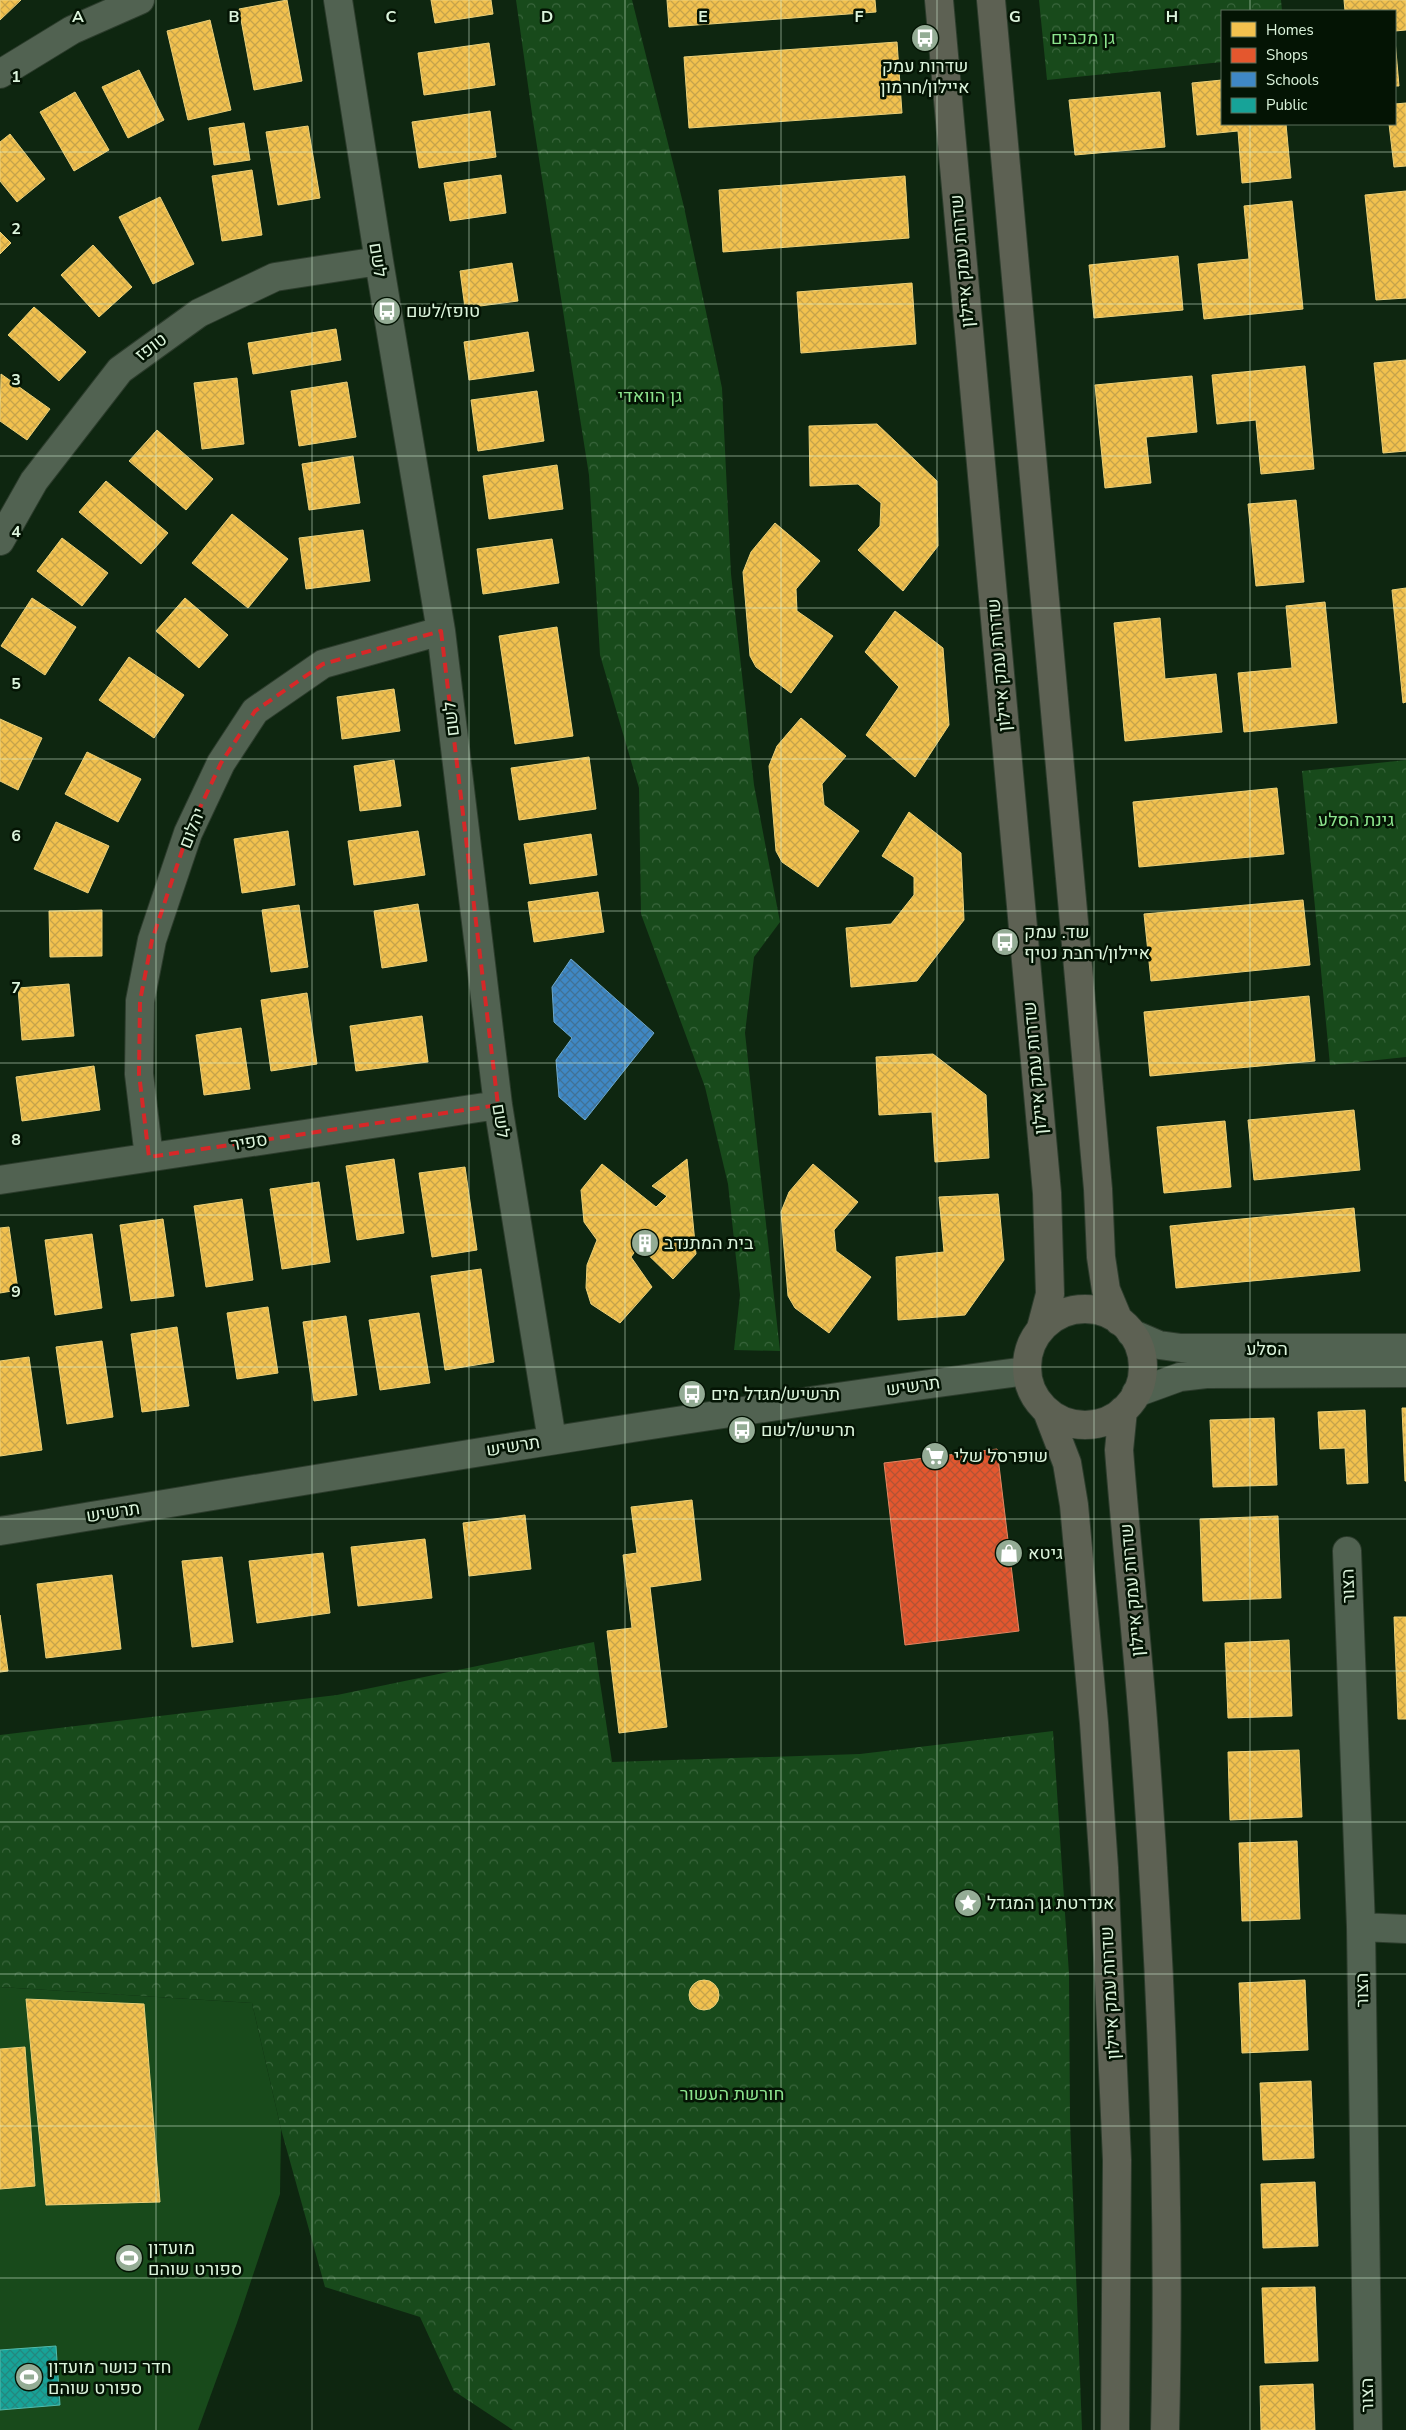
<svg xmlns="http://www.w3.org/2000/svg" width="1406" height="2430" viewBox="0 0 1406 2430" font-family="'Nunito Sans',Heebo,sans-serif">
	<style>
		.forest { fill: url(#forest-crowns) }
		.pitch { fill: #184a1b }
		.homes { fill: url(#homes-cross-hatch); stroke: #ebd079 }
		.shops { fill: url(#shops-cross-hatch); stroke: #e28662 }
		.schools { fill: url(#schools-cross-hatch); stroke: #6ea8cc }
		.public { fill: url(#public-cross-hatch); stroke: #52bbac }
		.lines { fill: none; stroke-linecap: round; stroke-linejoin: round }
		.minor-casing { stroke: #2c3c2c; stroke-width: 30 }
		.major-casing { stroke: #2c3c2c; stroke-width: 30 }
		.minor { stroke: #516251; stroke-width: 28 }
		.major { stroke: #5d6153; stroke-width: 28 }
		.marked { fill: none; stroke: #d62828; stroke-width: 4; stroke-dasharray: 10 6; stroke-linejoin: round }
		.grid { fill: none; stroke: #dcf4dc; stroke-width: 1; stroke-opacity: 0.55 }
		.labels { text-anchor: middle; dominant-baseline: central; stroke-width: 5; stroke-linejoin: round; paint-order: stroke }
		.park-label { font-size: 18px; fill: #8ce48d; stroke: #041404 }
		.poi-label { font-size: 18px; fill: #dcf4dc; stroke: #041404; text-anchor: start }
		.street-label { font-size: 18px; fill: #dcf4dc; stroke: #041404 }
		.grid-label { font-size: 16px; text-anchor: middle; font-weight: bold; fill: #dcf4dc; stroke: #041404; stroke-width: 5; stroke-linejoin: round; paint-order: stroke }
	</style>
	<defs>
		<pattern id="forest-crowns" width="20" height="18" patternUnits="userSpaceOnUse" patternTransform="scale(1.25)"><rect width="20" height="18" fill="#184a1b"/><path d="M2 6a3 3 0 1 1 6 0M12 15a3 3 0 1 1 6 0" fill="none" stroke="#39653c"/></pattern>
		<pattern id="homes-cross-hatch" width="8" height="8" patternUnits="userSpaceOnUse" patternTransform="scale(1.25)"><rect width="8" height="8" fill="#f2c14e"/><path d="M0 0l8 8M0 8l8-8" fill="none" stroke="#c6a34b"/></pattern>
		<pattern id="shops-cross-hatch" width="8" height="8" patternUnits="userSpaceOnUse" patternTransform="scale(1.25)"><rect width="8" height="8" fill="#e4572e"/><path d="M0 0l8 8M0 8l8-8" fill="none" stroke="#b35334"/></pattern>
		<pattern id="schools-cross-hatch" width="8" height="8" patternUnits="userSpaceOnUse" patternTransform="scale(1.25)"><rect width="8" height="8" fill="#3f88c5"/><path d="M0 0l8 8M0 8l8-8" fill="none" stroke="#407297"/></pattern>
		<pattern id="public-cross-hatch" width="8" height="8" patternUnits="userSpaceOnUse" patternTransform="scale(1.25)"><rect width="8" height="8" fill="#17a398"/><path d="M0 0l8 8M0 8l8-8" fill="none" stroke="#24887e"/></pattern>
	</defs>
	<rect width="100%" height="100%" fill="#0e2610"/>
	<path class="forest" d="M 516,0 L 632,0 L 684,207 L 722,388 L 731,574 L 754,785 L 780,922 L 754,957 L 745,1033 L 780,1351 L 734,1350 L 740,1295 L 728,1184 L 705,1087 L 641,914 L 639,788 L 600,655 L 589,475 L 533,121 Z
		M 1039,0 L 1281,0 L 1282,11 L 1222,11 L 1222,62 L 1047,80 Z
		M 1406,760 L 1406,1057 L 1330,1065 L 1302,771 Z
		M 594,1642 L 612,1762 L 860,1754 L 1053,1731 L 1069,1974 L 1070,2120 L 1082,2430 L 513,2430 L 454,2391 L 420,2317 L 325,2287 L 281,2129 L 252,2003 L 0,1987 L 0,1735 L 337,1695 Z"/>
	<path class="pitch" d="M 0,1987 L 252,2003 L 281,2129 L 280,2194 L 237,2323 L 198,2430 L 0,2430 Z"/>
	<path class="homes" d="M 0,0 L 21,0 L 0,20 Z
		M 287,0 L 302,81 L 254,90 L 239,9 Z
		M 431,0 L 491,0 L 493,14 L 435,23 Z
		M 667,0 L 875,0 L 876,12 L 669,27 Z
		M 1344,0 L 1406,0 L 1406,30 L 1395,31 L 1395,11 L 1345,11 Z
		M 210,20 L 231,110 L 188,120 L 167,31 Z
		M 1395,40 L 1399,86 L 1395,86 Z
		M 897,42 L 902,113 L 689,128 L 684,57 Z
		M 489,43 L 495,85 L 424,95 L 418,53 Z
		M 139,70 L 164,120 L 128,138 L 102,87 Z
		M 1222,80 L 1222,124 L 1286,124 L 1291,178 L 1242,183 L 1238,131 L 1197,135 L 1192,83 Z
		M 75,92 L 109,150 L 74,171 L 40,112 Z
		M 1160,92 L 1165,147 L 1075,155 L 1069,100 Z
		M 1406,103 L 1406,166 L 1394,167 L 1389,124 L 1395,124 L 1395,104 Z
		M 490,111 L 496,157 L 419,168 L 412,122 Z
		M 244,123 L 250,160 L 214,165 L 209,128 Z
		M 308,126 L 320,198 L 278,205 L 266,132 Z
		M 10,134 L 45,179 L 17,202 L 0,181 L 0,142 Z
		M 252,170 L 262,235 L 222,241 L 212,176 Z
		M 501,175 L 506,213 L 450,221 L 444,183 Z
		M 905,176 L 909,238 L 723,252 L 719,190 Z
		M 1406,191 L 1406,298 L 1376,300 L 1365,195 Z
		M 160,197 L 194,264 L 153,284 L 119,217 Z
		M 1292,201 L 1303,309 L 1204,319 L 1198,264 L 1249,259 L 1244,206 Z
		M 0,232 L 11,243 L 0,254 Z
		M 93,245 L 132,287 L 99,317 L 61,275 Z
		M 1178,256 L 1183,310 L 1094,318 L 1089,265 Z
		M 512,263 L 518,301 L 465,308 L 460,271 Z
		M 912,283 L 916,344 L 801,353 L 797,292 Z
		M 34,307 L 86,352 L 59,381 L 8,335 Z
		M 336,329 L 341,360 L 253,374 L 248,343 Z
		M 528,332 L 534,371 L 469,380 L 464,342 Z
		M 1406,360 L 1406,451 L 1383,453 L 1374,363 Z
		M 1305,366 L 1314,469 L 1261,474 L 1256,420 L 1217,424 L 1212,375 Z
		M 1,374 L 50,409 L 27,440 L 0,421 Z
		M 1192,376 L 1197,432 L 1146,437 L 1151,483 L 1105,488 L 1095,385 Z
		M 237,378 L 244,444 L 202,449 L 194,383 Z
		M 347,382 L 356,437 L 299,446 L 291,391 Z
		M 537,391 L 544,441 L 478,451 L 471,400 Z
		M 877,424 L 937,481 L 938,546 L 903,591 L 858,550 L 880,526 L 881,503 L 858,484 L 810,486 L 809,426 Z
		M 157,430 L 213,479 L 186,510 L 129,461 Z
		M 353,456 L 360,503 L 309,510 L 302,464 Z
		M 557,465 L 563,509 L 489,519 L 483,476 Z
		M 106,481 L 168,533 L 141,564 L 79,512 Z
		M 1296,500 L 1304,582 L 1256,586 L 1248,504 Z
		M 232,514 L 288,559 L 248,608 L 192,563 Z
		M 775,523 L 820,561 L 796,589 L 797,611 L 833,636 L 791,693 L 756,667 L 750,656 L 743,572 L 751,552 Z
		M 363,530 L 370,581 L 306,589 L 299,538 Z
		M 62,538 L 108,573 L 82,606 L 37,571 Z
		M 552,539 L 559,583 L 483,594 L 477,549 Z
		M 1406,588 L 1406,702 L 1403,703 L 1392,590 Z
		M 32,598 L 76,627 L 45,675 L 1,646 Z
		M 185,598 L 228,635 L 199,668 L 156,631 Z
		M 1325,602 L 1337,723 L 1244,732 L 1238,673 L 1292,668 L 1286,606 Z
		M 895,611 L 943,648 L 949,725 L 915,777 L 866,735 L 899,687 L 865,652 Z
		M 1160,618 L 1165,679 L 1216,674 L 1222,732 L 1125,741 L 1114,623 Z
		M 557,627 L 573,736 L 515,744 L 499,636 Z
		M 129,657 L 184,695 L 154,738 L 99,700 Z
		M 394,689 L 400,731 L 342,739 L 337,697 Z
		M 801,718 L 846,756 L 822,784 L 824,805 L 859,831 L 818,887 L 782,862 L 776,851 L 769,766 L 777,746 Z
		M 0,719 L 42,738 L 18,790 L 0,781 Z
		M 87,752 L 141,779 L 118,822 L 65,794 Z
		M 589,757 L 596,809 L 519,820 L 511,768 Z
		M 394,760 L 401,806 L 360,811 L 354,766 Z
		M 1277,788 L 1284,854 L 1139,867 L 1133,802 Z
		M 909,812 L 961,853 L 964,920 L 917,981 L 851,987 L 846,928 L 891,924 L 914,895 L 914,877 L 882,856 Z
		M 56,822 L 109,846 L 88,893 L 34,869 Z
		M 288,831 L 295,885 L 242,893 L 234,839 Z
		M 418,831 L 425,875 L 354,885 L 348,841 Z
		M 591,834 L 597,875 L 530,884 L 524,844 Z
		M 598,892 L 604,932 L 534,942 L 528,902 Z
		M 1303,900 L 1310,965 L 1151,981 L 1144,914 Z
		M 418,904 L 427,961 L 382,968 L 374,911 Z
		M 299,905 L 308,967 L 271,972 L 262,910 Z
		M 102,910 L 102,956 L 50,957 L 49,911 Z
		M 69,984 L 74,1036 L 22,1040 L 18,988 Z
		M 307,993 L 317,1064 L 271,1071 L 261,1000 Z
		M 1309,996 L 1315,1061 L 1150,1076 L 1144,1012 Z
		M 422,1016 L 428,1062 L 356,1071 L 350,1026 Z
		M 241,1028 L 250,1089 L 204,1095 L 196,1035 Z
		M 933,1054 L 986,1095 L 989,1158 L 935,1162 L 932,1112 L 879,1115 L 876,1057 Z
		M 94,1066 L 100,1110 L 22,1121 L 16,1077 Z
		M 1354,1110 L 1360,1170 L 1254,1180 L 1248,1120 Z
		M 1225,1121 L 1231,1187 L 1164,1193 L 1157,1127 Z
		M 394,1159 L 404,1233 L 357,1240 L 346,1166 Z
		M 687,1159 L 696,1254 L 673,1279 L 639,1246 L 631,1257 L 652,1287 L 620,1323 L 591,1304 L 586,1288 L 587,1265 L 597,1240 L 584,1222 L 581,1190 L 602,1164 L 656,1207 L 667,1196 L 652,1186 Z
		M 813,1164 L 858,1202 L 834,1230 L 836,1251 L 871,1277 L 829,1333 L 795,1308 L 788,1296 L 781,1212 L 789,1192 Z
		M 465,1167 L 477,1250 L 432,1257 L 419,1173 Z
		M 319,1182 L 330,1262 L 282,1269 L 270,1189 Z
		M 998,1194 L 1004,1260 L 965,1315 L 898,1320 L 896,1257 L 944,1252 L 939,1197 Z
		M 242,1199 L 253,1280 L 206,1287 L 194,1206 Z
		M 1354,1208 L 1360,1271 L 1176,1288 L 1170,1226 Z
		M 163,1219 L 174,1296 L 131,1301 L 120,1225 Z
		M 9,1227 L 18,1290 L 0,1293 L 0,1228 Z
		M 92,1234 L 102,1308 L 55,1315 L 45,1240 Z
		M 481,1269 L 494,1362 L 445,1370 L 431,1276 Z
		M 268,1307 L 278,1373 L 237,1379 L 227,1313 Z
		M 419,1313 L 430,1383 L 380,1390 L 369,1320 Z
		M 346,1316 L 357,1395 L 314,1401 L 303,1322 Z
		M 177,1327 L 189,1406 L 142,1412 L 131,1334 Z
		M 102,1341 L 113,1417 L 67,1424 L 56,1347 Z
		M 29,1357 L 42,1450 L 0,1456 L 0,1361 Z
		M 1402,1408 L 1406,1408 L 1406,1481 L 1405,1481 Z
		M 1365,1410 L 1368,1483 L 1347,1484 L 1345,1448 L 1320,1449 L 1318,1412 Z
		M 1274,1418 L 1277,1485 L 1213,1487 L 1210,1420 Z
		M 692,1500 L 701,1580 L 650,1587 L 667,1727 L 619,1733 L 607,1631 L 632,1628 L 623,1555 L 637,1553 L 631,1507 Z
		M 525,1515 L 531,1569 L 469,1576 L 463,1523 Z
		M 1278,1516 L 1281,1598 L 1203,1601 L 1200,1519 Z
		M 425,1539 L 432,1598 L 358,1606 L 351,1547 Z
		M 323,1553 L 330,1613 L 257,1623 L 249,1561 Z
		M 222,1557 L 233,1642 L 192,1647 L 182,1561 Z
		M 112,1575 L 121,1649 L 46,1658 L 37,1584 Z
		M 0,1615 L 8,1671 L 0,1672 Z
		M 1394,1617 L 1406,1617 L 1406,1719 L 1398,1719 Z
		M 1289,1640 L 1292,1716 L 1228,1718 L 1225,1643 Z
		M 1299,1750 L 1302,1817 L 1230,1820 L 1228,1752 Z
		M 1297,1841 L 1300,1919 L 1242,1921 L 1239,1843 Z
		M689 1995a15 15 0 1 1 30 0a15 15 0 1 1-30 0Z
		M 1305,1980 L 1308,2050 L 1242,2053 L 1239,1983 Z
		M 26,1999 L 144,2004 L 160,2202 L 46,2205 Z
		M 25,2047 L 35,2186 L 0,2189 L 0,2049 Z
		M 1311,2081 L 1314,2158 L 1263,2160 L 1260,2083 Z
		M 1315,2182 L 1318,2246 L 1263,2248 L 1261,2184 Z
		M 1315,2287 L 1318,2361 L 1265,2363 L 1262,2288 Z
		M 1313,2384 L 1315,2430 L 1261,2430 L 1260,2386 Z"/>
	<path class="shops" d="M 997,1449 L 1019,1631 L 905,1645 L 884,1463 Z"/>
	<path class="schools" d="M 571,959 L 654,1033 L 585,1120 L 559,1097 L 556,1060 L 572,1038 L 554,1022 L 552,987 Z"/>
	<path class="public" d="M 56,2346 L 60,2405 L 0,2410 L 0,2350 Z"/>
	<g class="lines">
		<g class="minor-casing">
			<path id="minor" d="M 338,0 L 379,261 L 441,631 L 498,1105 L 552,1440
				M 0,74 L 72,30 L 140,0
				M 0,541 L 34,481 L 120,370 L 199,313 L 275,277 L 379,261
				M 149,1157 L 139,1074 L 140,1001 L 152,940 L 188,833 L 221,763 L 255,711 L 323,664 L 441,631
				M 0,1180 L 498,1105
				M 1131,1333 L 1159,1345 L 1181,1348 L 1406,1348
				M 1136,1393 L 1180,1377 L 1206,1374 L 1406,1373
				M 0,1531 C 342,1475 683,1416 1027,1371
				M 1347,1551 L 1361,1927 L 1368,2430
				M 1361,1927 L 1406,1929"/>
		</g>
		<g class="major-casing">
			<path id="major" d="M 939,0 L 1047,1193 L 1050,1294 L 1041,1328
				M 991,0 L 1098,1189 L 1101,1257 L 1106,1290 L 1119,1321
				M1027 1367a58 58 0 1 1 116 0a58 58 0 1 1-116 0Z
				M 1123,1410 L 1119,1450 C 1126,1541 1136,1630 1143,1721 C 1161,1957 1171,2193 1165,2430
				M 1047,1411 L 1067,1463 L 1074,1505 L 1094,1723 L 1104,1868 L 1117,2160 L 1115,2430"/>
		</g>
		<use href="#minor" class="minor"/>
		<use href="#major" class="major"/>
	</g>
	<path class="marked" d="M 441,631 L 498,1105 L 149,1157 L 139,1074 L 140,1001 L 152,940 L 188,833 L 221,763 L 255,711 L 323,664 Z"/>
	<path class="grid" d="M 156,0 L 156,2430M 312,0 L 312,2430M 469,0 L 469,2430M 625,0 L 625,2430M 781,0 L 781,2430M 937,0 L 937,2430M 1094,0 L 1094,2430M 1250,0 L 1250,11M 1250,124 L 1250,2430M 0,152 L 1406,152M 0,304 L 1406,304M 0,456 L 1406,456M 0,608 L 1406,608M 0,759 L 1406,759M 0,911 L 1406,911M 0,1063 L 1406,1063M 0,1215 L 1406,1215M 0,1367 L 1406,1367M 0,1519 L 1406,1519M 0,1671 L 1406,1671M 0,1822 L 1406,1822M 0,1974 L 1406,1974M 0,2126 L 1406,2126M 0,2278 L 1406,2278"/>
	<defs>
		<g id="bus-disc" transform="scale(1.4375)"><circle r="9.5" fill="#94ac95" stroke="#041404"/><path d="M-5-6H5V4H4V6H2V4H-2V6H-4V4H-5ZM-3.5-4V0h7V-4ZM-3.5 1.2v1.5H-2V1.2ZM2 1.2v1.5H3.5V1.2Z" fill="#fff"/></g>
		<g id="building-disc" transform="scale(1.4375)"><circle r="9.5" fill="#94ac95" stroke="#041404"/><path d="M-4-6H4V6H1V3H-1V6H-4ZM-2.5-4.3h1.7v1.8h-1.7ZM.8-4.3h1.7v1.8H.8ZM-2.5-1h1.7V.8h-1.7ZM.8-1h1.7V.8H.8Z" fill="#fff"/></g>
		<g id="supermarket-disc" transform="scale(1.4375)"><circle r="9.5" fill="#94ac95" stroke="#041404"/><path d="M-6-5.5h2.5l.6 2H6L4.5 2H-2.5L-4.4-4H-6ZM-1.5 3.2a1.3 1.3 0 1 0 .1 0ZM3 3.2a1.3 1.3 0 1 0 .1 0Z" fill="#fff"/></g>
		<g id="shop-disc" transform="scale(1.4375)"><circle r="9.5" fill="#94ac95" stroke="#041404"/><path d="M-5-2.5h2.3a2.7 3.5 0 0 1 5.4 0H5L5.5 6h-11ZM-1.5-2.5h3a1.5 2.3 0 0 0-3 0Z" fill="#fff"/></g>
		<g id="sight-disc" transform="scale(1.4375)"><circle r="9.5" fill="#94ac95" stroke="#041404"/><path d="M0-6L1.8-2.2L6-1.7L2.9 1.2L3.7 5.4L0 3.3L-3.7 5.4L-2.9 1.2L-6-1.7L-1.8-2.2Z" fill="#fff"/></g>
		<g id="stadium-disc" transform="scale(1.4375)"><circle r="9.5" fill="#94ac95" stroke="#041404"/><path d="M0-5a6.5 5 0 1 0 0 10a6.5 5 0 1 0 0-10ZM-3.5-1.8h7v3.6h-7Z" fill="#fff"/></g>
	</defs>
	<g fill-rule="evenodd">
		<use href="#bus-disc" x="925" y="38"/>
		<use href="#bus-disc" x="387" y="311"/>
		<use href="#bus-disc" x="1005" y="942"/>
		<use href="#building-disc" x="645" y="1243"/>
		<use href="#bus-disc" x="692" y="1394"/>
		<use href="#bus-disc" x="742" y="1430"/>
		<use href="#supermarket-disc" x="935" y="1456"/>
		<use href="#shop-disc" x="1009" y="1553"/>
		<use href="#sight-disc" x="968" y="1903"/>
		<use href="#stadium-disc" x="129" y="2258"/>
		<use href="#stadium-disc" x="29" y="2377"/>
	</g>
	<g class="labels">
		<g class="park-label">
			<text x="1083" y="38">גן מכבים</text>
			<text x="650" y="396">גן הוואדי</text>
			<text x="1356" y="820">גינת הסלע</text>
			<text x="732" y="2094">חורשת העשור</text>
		</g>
		<g class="poi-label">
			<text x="925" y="66" text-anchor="middle">שדרות עמק<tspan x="925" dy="21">איילון/חרמון</tspan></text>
			<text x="406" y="311">טופז/לשם</text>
			<text x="1024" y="932">שד. עמק<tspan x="1024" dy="21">איילון/רחבת נטיף</tspan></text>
			<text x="664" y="1243">בית המתנדב</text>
			<text x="711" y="1394">תרשיש/מגדל מים</text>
			<text x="761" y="1430">תרשיש/לשם</text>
			<text x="954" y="1456">שופרסל שלי</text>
			<text x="1028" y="1553">גיטא</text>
			<text x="987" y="1903">אנדרטת גן המגדל</text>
			<text x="148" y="2248">מועדון<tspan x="148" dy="21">ספורט שוהם</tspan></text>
			<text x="48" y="2367">חדר כושר מועדון<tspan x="48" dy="21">ספורט שוהם</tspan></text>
		</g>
		<g class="street-label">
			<text transform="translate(378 260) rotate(81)">לשם</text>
			<text transform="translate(962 261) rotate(-95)">שדרות עמק איילון</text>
			<text transform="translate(151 347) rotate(-37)">טופז</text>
			<text transform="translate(999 665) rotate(-95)">שדרות עמק איילון</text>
			<text transform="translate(451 719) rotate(-97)">לשם</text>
			<text transform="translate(192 828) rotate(-68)">יהלום</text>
			<text transform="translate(1035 1068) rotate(-95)">שדרות עמק איילון</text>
			<text transform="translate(501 1121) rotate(81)">לשם</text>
			<text transform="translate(249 1142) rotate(-9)">ספיר</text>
			<text x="1267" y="1349">הסלע</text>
			<text transform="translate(913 1386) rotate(-8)">תרשיש</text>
			<text transform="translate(513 1446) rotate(-9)">תרשיש</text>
			<text transform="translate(113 1512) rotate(-9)">תרשיש</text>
			<text transform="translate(1348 1586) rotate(-92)">הצור</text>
			<text transform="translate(1132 1590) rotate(-95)">שדרות עמק איילון</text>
			<text transform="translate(1362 1990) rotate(-91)">הצור</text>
			<text transform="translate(1110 1993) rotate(-93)">שדרות עמק איילון</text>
			<text transform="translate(1367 2395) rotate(-91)">הצור</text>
		</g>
	</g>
	<g class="grid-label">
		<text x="78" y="22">A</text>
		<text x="234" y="22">B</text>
		<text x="391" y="22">C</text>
		<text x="547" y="22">D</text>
		<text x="703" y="22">E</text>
		<text x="859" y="22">F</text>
		<text x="1015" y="22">G</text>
		<text x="1172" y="22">H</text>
		<text x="16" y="82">1</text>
		<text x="16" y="234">2</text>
		<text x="16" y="385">3</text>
		<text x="16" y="537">4</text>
		<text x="16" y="689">5</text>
		<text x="16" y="841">6</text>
		<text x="16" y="993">7</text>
		<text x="16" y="1145">8</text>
		<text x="16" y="1297">9</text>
	</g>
	<rect x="1221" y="10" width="175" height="115" fill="#041404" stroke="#5a6e5a"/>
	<rect x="1231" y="22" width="25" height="15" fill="#f2c14e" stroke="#5a6e5a"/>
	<text x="1266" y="35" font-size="15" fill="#dcf4dc">Homes</text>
	<rect x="1231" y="48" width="25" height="15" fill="#e4572e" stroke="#5a6e5a"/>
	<text x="1266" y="60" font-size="15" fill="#dcf4dc">Shops</text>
	<rect x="1231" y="72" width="25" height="15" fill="#3f88c5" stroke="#5a6e5a"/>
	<text x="1266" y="85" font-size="15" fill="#dcf4dc">Schools</text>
	<rect x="1231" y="98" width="25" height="15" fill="#17a398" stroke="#5a6e5a"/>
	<text x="1266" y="110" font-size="15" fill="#dcf4dc">Public</text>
</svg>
